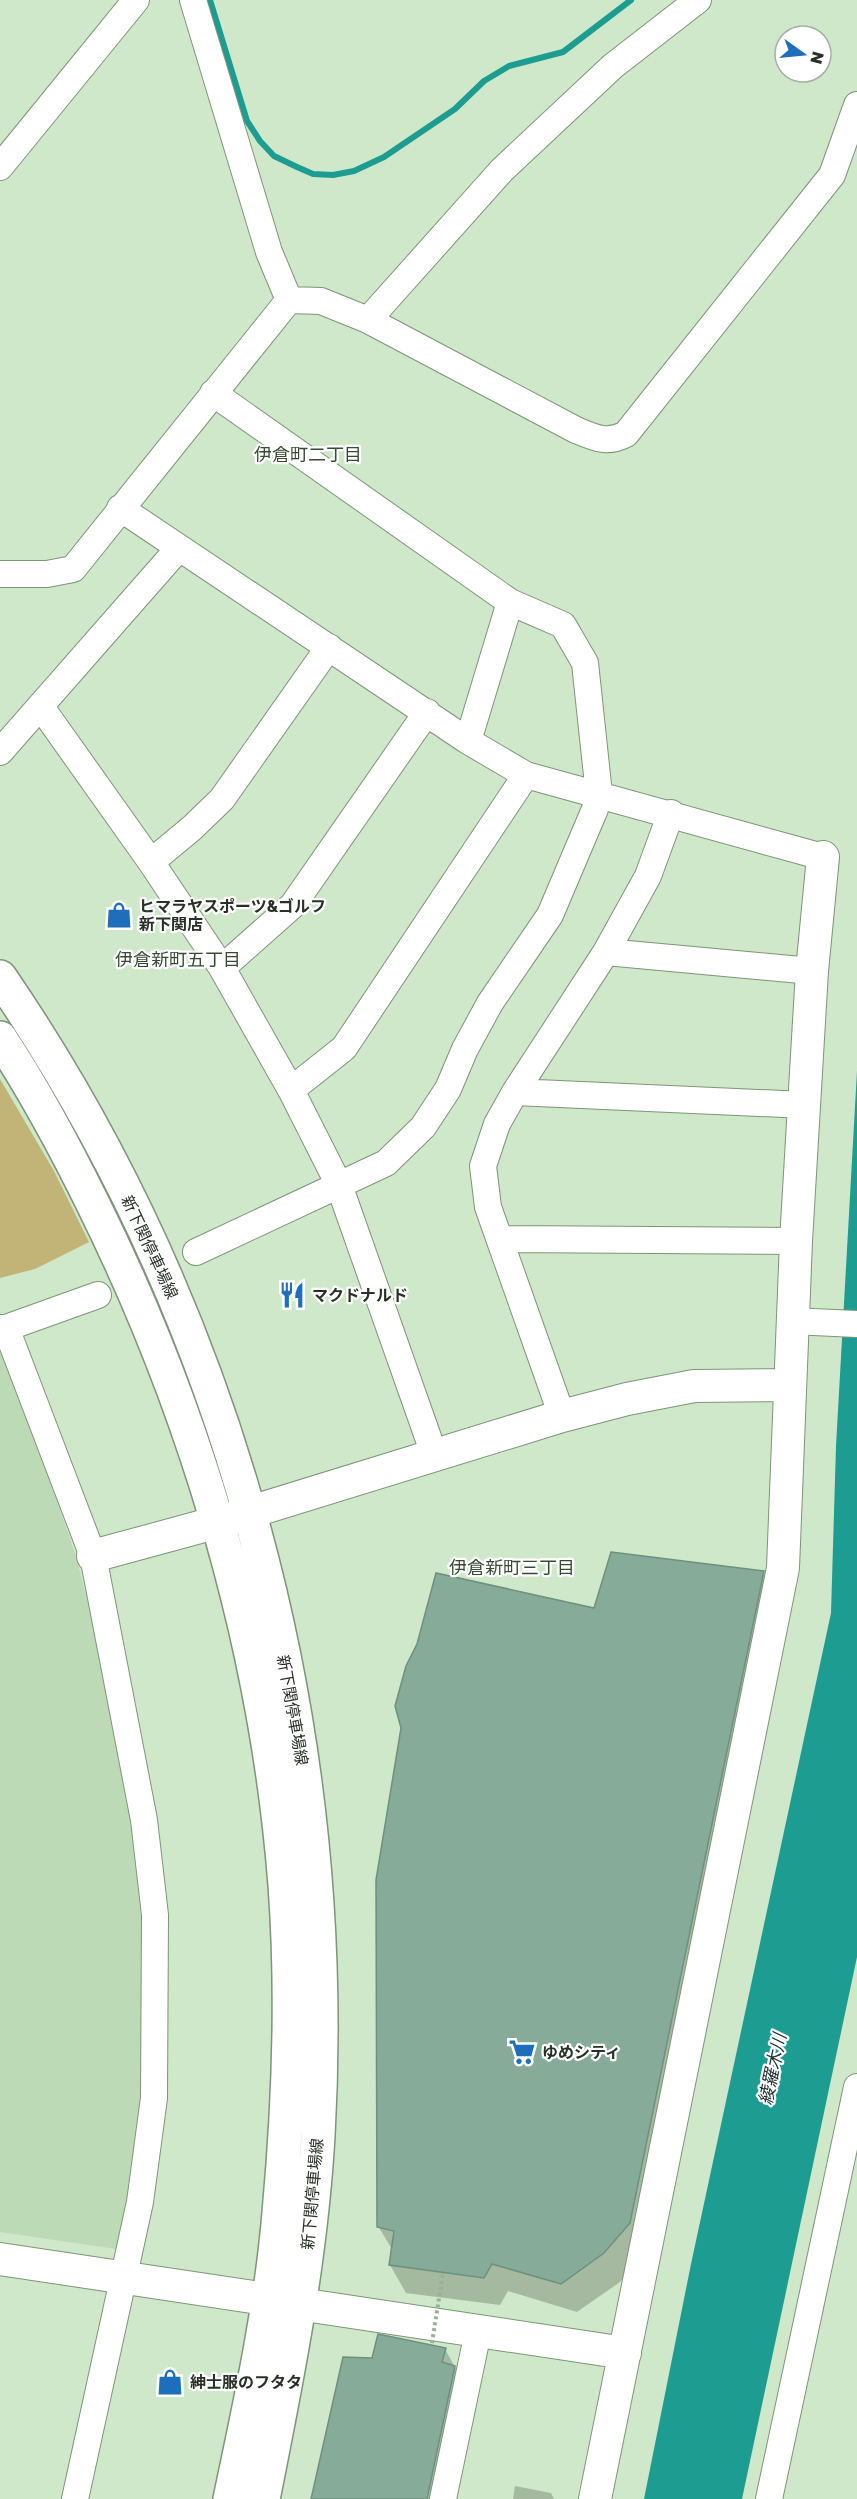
<svg xmlns="http://www.w3.org/2000/svg" width="857" height="2499" viewBox="0 0 857 2499" font-family="'Golos Text','Noto Sans JP',sans-serif">
	<style>
		.built { fill: #bddab7 }
		.green { fill: #c2b377 }
		.water { fill: #1d9d91 }
		.shadow { fill: #0003 }
		.lines { fill: none; stroke-linecap: round; stroke-linejoin: round }
		.stream { stroke: #1d9d91; stroke-width: 6 }
		.building { fill: #86ac99; stroke: #6c917e; stroke-width: 1.5 }
		.minor-casing { stroke: #7d9578; stroke-width: 28 }
		.tertiary-casing { stroke: #7d9578; stroke-width: 34 }
		.secondary-casing { stroke: #7d9578; stroke-width: 36 }
		.minor { stroke: #fff; stroke-width: 26 }
		.tertiary { stroke: #fff; stroke-width: 32 }
		.secondary { stroke: #fff; stroke-width: 33 }
		.path-bridge { stroke: #9bb097; stroke-width: 4; stroke-dasharray: 3 3; stroke-linecap: butt }
		.labels { text-anchor: middle; dominant-baseline: central; stroke-width: 4.5; stroke-linejoin: round; paint-order: stroke }
		.poi-label { font-size: 16px; font-weight: bold; fill: #273125; stroke: #fff; text-anchor: start }
		.street-label { font-size: 16px; fill: #273125; stroke: #fff }
		.neighbourhood-label { font-size: 18px; fill: #364b32; stroke: #fff }
		.water-label { font-size: 18px; font-style: italic; fill: #1c302e; stroke: #fff }
	</style>
	<rect width="100%" height="100%" fill="#cee8c9"/>
	<path class="built" d="M 0,1337 L 76,1556 L 110,1693 L 131,1825 L 141,1918 L 144,2005 L 142,2098 L 134,2174 L 116,2249 L 0,2232 Z"/>
	<path class="green" d="M 0,1079 L 54,1171 L 89,1242 L 35,1269 L 0,1278 Z"/>
	<path class="water" d="M 857,1071 L 857,1957 L 742,2499 L 644,2499 L 691,2264 L 831,1613 L 836,1446 Z"/>
	<path class="shadow" d="M 763,1572 L 779,1601 L 646,2252 L 620,2282 L 577,2312 L 508,2291 L 500,2305 L 406,2293 L 390,2265 L 393,2251 L 378,2226 L 595,1610 Z
		M 445,2349 L 466,2387 L 442,2499 L 313,2499 L 373,2360 Z
		M 515,2486 L 551,2493 L 554,2499 L 513,2499 Z"/>
	<g class="lines">
		<path class="stream" d="M 210,0 L 247,121 L 260,141 L 274,156 L 297,167 L 313,174 L 333,175 L 354,171 L 384,157 L 455,109 L 484,81 L 509,66 L 563,52 L 631,0"/>
	</g>
	<path class="building" d="M 611,1552 L 764,1571 L 630,2223 L 604,2253 L 561,2284 L 492,2264 L 484,2278 L 389,2265 L 394,2231 L 377,2227 L 376,1880 L 401,1728 L 395,1706 L 406,1666 L 417,1644 L 436,1573 L 594,1608 Z
		M 378,2334 L 446,2348 L 442,2362 L 455,2366 L 427,2499 L 311,2499 L 343,2357 L 372,2358 Z"/>
	<g class="lines">
		<g class="minor-casing">
			<path id="minor" d="M 193,0 L 269,252 L 289,300
				M 0,167 L 136,0
				M 289,300 L 321,301 L 368,320 L 576,430 C 595,438 607,444 626,434 L 832,175 L 857,105
				M 368,320 L 502,170 L 613,66 L 698,0
				M 120,508 L 468,741 L 526,775 L 823,857
				M 0,574 L 47,574 L 73,569 L 289,300
				M 41,707 L 151,862 L 222,968 L 291,1090 L 339,1185 L 435,1457
				M 468,741 L 510,602
				M 0,752 L 179,548
				M 151,862 L 192,828 L 222,799 L 329,647
				M 606,952 L 812,971
				M 222,968 L 293,905 L 427,712
				M 291,1090 L 344,1048 L 526,775
				M 515,1092 L 805,1105
				M 500,1239 L 796,1241
				M 196,1252 L 386,1163 L 423,1127 L 448,1089 L 465,1049 L 490,1003 L 550,915 L 595,809 L 599,794 L 585,663 L 563,625 L 510,602 L 213,393
				M 791,1321 L 857,1324
				M 0,1328 L 6,1328 L 98,1295
				M 6,1328 L 93,1556 L 144,1820 L 155,1915 L 154,2098 L 140,2202 L 75,2499
				M 562,1416 L 488,1207 L 483,1166 L 497,1124 L 515,1092 L 606,952 L 648,876 L 671,813
				M 443,2499 L 478,2332
				M 769,2499 L 857,2087"/>
		</g>
		<g class="tertiary-casing">
			<path id="tertiary" d="M 93,1556 L 218,1522 L 562,1416 L 627,1399 L 694,1386 L 788,1385
				M 0,2259 L 625,2353
				M 595,2499 L 783,1568 L 796,1241 L 812,971 L 823,857"/>
		</g>
		<g class="secondary-casing">
			<path id="secondary" d="M 0,977 C 231,1314 341,1729 318,2136 C 311,2259 287,2379 263,2499
				M 0,1038 C 35,1091 65,1147 93,1204 C 197,1414 267,1651 285,1885 C 293,1993 289,2104 279,2213 C 271,2309 250,2404 230,2499"/>
		</g>
		<use href="#minor" class="minor"/>
		<use href="#tertiary" class="tertiary"/>
		<use href="#secondary" class="secondary"/>
		<path class="path-bridge" d="M 432,2343 L 443,2273"/>
	</g>
	<defs>
		<g id="shop-bare" transform="scale(2.07)"><path d="M-5-2.5h2.3a2.7 3.5 0 0 1 5.4 0H5L5.5 6h-11ZM-1.5-2.5h3a1.5 2.3 0 0 0-3 0Z" fill="#1e6ebc" stroke="#fff" stroke-width="2.5" paint-order="stroke"/></g>
		<g id="restaurant-bare" transform="scale(2.07)"><path d="M-5-6h1v4h1v-4h1v4h1v-4h1v5L-1.5 .5V6h-2V.5L-5-1ZM5-6V6H3V1.5H1.5Q1.5-4 5-6Z" fill="#1e6ebc" stroke="#fff" stroke-width="2.5" paint-order="stroke"/></g>
		<g id="supermarket-bare" transform="scale(2.07)"><path d="M-6-5.5h2.5l.6 2H6L4.5 2H-2.5L-4.4-4H-6ZM-1.5 3.2a1.3 1.3 0 1 0 .1 0ZM3 3.2a1.3 1.3 0 1 0 .1 0Z" fill="#1e6ebc" stroke="#fff" stroke-width="2.5" paint-order="stroke"/></g>
	</defs>
	<g fill-rule="evenodd">
		<use href="#shop-bare" x="119" y="915"/>
		<use href="#restaurant-bare" x="292" y="1295"/>
		<use href="#supermarket-bare" x="522" y="2052"/>
		<use href="#shop-bare" x="170" y="2382"/>
	</g>
	<g class="labels">
		<g class="poi-label">
			<text x="139" y="906">ヒマラヤスポーツ&amp;ゴルフ<tspan x="139" dy="18">新下関店</tspan></text>
			<text x="312" y="1295">マクドナルド</text>
			<text x="542" y="2052">ゆめシティ</text>
			<text x="190" y="2382">紳士服のフタタ</text>
		</g>
		<g class="street-label">
			<text transform="translate(150 1247) rotate(65)">新下関停車場線</text>
			<text transform="translate(293 1710) rotate(80)">新下関停車場線</text>
			<text transform="translate(312 2194) rotate(-85)">新下関停車場線</text>
		</g>
		<g class="neighbourhood-label">
			<text x="308" y="454">伊倉町二丁目</text>
			<text x="178" y="959">伊倉新町五丁目</text>
			<text x="512" y="1567">伊倉新町三丁目</text>
		</g>
		<g class="water-label">
			<text transform="translate(772 2069) rotate(-78)">綾羅木川</text>
		</g>
	</g>
	<g transform="translate(803 54) rotate(105)"><circle r="28" fill="#ffffff" stroke="#a9ada8" stroke-width="1.5"/>
	<path d="M0-4.5L10 22L0 15L-10 22Z" fill="#1e6ebc"/>
	<text y="-9" font-size="16" font-weight="bold" text-anchor="middle" fill="#273125">N</text>
	</g>
</svg>
